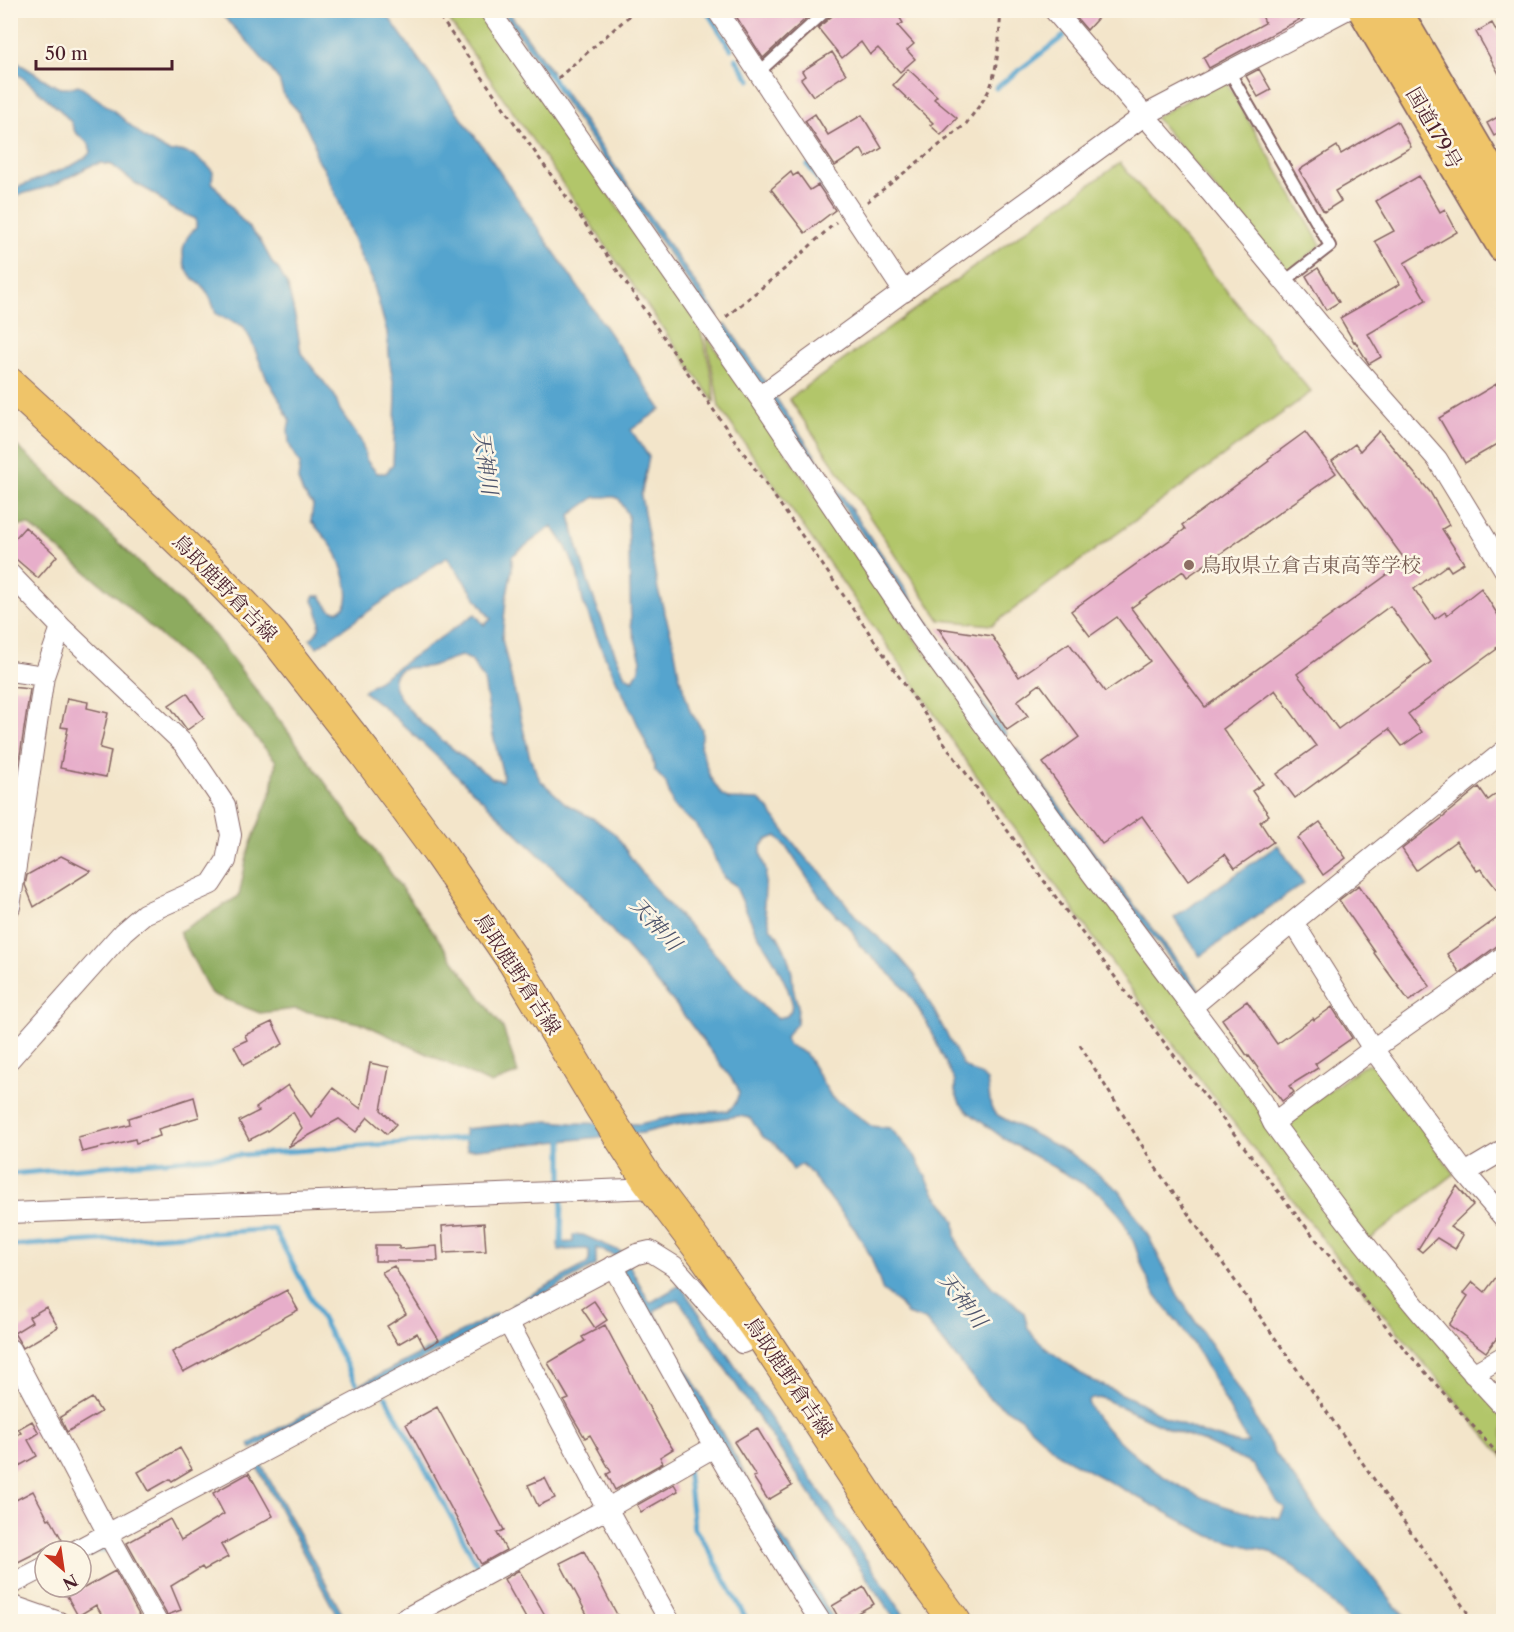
<svg xmlns="http://www.w3.org/2000/svg" width="1514" height="1632" viewBox="0 0 1514 1632" font-family="'Libre Caslon Text','Noto Serif JP',serif">
	<style>
		.green { fill: #b2c66a; stroke: #7e724a; stroke-width: 1.5 }
		.forest { fill: #8dab5e; stroke: #6c6544; stroke-width: 1.5 }
		.water { fill: #54a4ce; stroke: #4f627c; stroke-width: 1.5; fill-rule: evenodd }
		.lines { fill: none; stroke-linecap: round; stroke-linejoin: round }
		.stream { stroke: #54a4ce; stroke-width: 5 }
		.building { fill: #e7aeca; fill-rule: evenodd }
		.lane-casing { stroke: #856463; stroke-width: 14 }
		.street-casing { stroke: #856463; stroke-width: 22 }
		.primary-casing { stroke: #856463; stroke-width: 34 }
		.highway-casing { stroke: #856463; stroke-width: 36 }
		.path { stroke: #856463; stroke-width: 3; stroke-dasharray: 4.5 4.5; stroke-linecap: butt }
		.lane { stroke: #fff; stroke-width: 10 }
		.street { stroke: #fff; stroke-width: 20 }
		.primary { stroke: #efc469; stroke-width: 32 }
		.highway { stroke: #efc469; stroke-width: 33 }
		.education-dot { fill: #8d6e63; stroke: #fcf5e5; stroke-width: 2 }
		.labels { text-anchor: middle; dominant-baseline: central; stroke-width: 5; stroke-linejoin: round; paint-order: stroke }
		.street-label { font-size: 20px; fill: #4a1f2b; stroke: #fcf5e5 }
		.education-label { font-size: 20px; fill: #785e54; stroke: #fcf5e5; text-anchor: start }
		.water-label { font-size: 21px; font-style: italic; fill: #4e546c; stroke: #fcf5e5 }
	</style>
	<rect width="100%" height="100%" fill="#fcf5e5"/>
	<filter id="ink" filterUnits="userSpaceOnUse"><feTurbulence type="fractalNoise" baseFrequency=".0167" numOctaves="2"/><feDisplacementMap in="SourceGraphic" scale="12" xChannelSelector="R" yChannelSelector="G"/><feConvolveMatrix kernelMatrix="1 2 1 2 8 2 1 2 1" color-interpolation-filters="sRGB"/></filter>
	<filter id="wash" filterUnits="userSpaceOnUse"><feTurbulence type="fractalNoise" baseFrequency=".008" numOctaves="4" result="noise"/><feDisplacementMap in="SourceGraphic" scale="24" xChannelSelector="R" yChannelSelector="G"/><feGaussianBlur stdDeviation="1.35" result="paint"/><feColorMatrix in="noise" values="0 0 0 0 0 0 0 0 0 0 0 0 0 0 0 0 0 1.4 0 .05"/><feComposite in="paint" operator="in"/></filter>
	<g filter="url(#wash)">
		<rect width="100%" height="100%" fill="#f3e5ca"/>
		<path class="green" d="M 443,11 L 481,11 L 698,323 C 704,341 715,383 714,402 Z
			M 1225,80 L 1321,245 L 1286,273 L 1155,117 Z
			M 1120,163 L 1311,392 L 992,625 L 940,620 L 789,399 Z
			M 708,338 L 903,623 L 1503,1415 L 1503,1457 L 1353,1278 L 1127,984 L 956,747 L 924,698 L 719,407 L 716,388 L 706,339 Z
			M 1366,1064 L 1379,1065 L 1454,1174 L 1368,1241 L 1286,1133 L 1289,1120 Z"/>
		<path class="forest" d="M 11,441 L 39,466 L 214,635 L 292,737 L 503,1028 L 518,1073 L 491,1084 L 364,1024 L 295,1009 L 260,1013 L 211,994 L 179,932 L 239,896 L 248,851 L 272,790 L 276,761 L 194,666 L 118,598 L 29,525 L 11,526 Z"/>
		<path class="water" d="M 375,10 L 388,16 L 422,64 L 482,146 L 661,409 L 631,430 L 649,457 L 641,496 L 658,590 L 673,641 L 679,674 L 690,711 L 702,729 L 702,738 L 700,746 L 710,777 L 722,795 L 729,799 L 759,800 L 767,807 L 791,840 L 808,861 L 820,871 L 858,919 L 896,953 L 915,975 L 963,1065 C 970,1072 981,1073 987,1080 L 991,1107 L 993,1111 L 999,1116 L 1073,1155 L 1120,1191 L 1149,1237 L 1177,1294 L 1219,1357 L 1276,1454 L 1303,1491 L 1319,1515 L 1355,1555 L 1395,1606 L 1412,1621 L 1349,1621 L 1318,1588 L 1296,1568 L 1282,1559 L 1273,1553 L 1210,1536 L 1061,1456 L 1019,1417 L 989,1398 L 925,1320 L 907,1314 L 900,1304 L 883,1291 L 871,1257 L 857,1232 L 807,1169 L 802,1164 L 793,1170 L 785,1157 L 775,1144 L 763,1137 L 750,1118 L 739,1116 L 674,1125 L 643,1133 L 467,1150 L 464,1129 L 549,1121 L 572,1123 L 639,1124 L 689,1113 L 728,1111 L 735,1104 L 739,1093 L 737,1086 L 677,1006 L 583,897 L 447,766 L 386,709 L 363,691 L 475,614 L 484,625 L 491,619 L 447,557 L 317,647 L 310,639 C 325,629 320,614 313,601 L 314,596 L 321,596 C 324,600 326,605 329,608 C 333,612 338,612 342,609 C 355,600 342,568 337,555 C 331,542 320,532 311,521 L 313,505 L 303,493 L 298,480 L 300,464 L 289,444 L 288,429 L 290,421 L 278,397 L 266,377 L 251,340 L 243,326 L 216,314 C 213,304 210,295 204,288 C 200,283 193,280 190,275 C 179,259 181,239 196,228 L 196,219 L 170,208 L 155,194 L 135,183 L 112,165 L 101,163 L 90,166 L 54,185 L 11,197 L 11,190 L 73,165 L 85,158 L 91,152 L 89,144 L 75,132 L 71,122 L 61,111 L 23,78 L 11,69 L 11,48 L 13,49 L 18,63 L 52,84 L 60,88 L 69,88 L 78,85 L 114,111 L 145,138 L 169,152 L 180,151 L 193,155 L 207,165 L 213,172 L 212,182 L 239,217 L 260,240 L 273,264 L 279,270 L 288,287 L 296,321 L 301,353 L 335,396 L 340,410 L 361,441 L 367,461 L 377,473 L 386,473 L 393,464 L 396,397 L 390,364 L 387,332 L 372,279 L 361,258 L 339,202 L 324,169 L 316,158 L 314,142 L 297,110 L 284,96 L 279,80 L 269,67 L 247,41 L 218,11 ZM 595,497 L 615,497 L 619,499 L 628,515 L 631,625 L 641,660 L 639,670 L 633,680 L 625,676 C 603,627 581,569 570,515 ZM 552,526 L 566,547 L 577,572 L 583,602 L 606,659 L 634,716 L 652,757 L 655,771 L 666,783 L 673,806 L 697,826 L 709,846 L 724,878 L 735,885 L 755,930 L 775,962 L 787,987 L 792,1002 L 791,1010 L 787,1016 L 777,1018 L 765,1009 L 695,932 L 665,901 L 636,865 L 615,834 L 594,819 L 566,804 L 540,780 L 530,758 L 502,639 L 506,600 L 512,570 L 512,556 ZM 462,656 L 471,660 L 484,680 L 493,735 L 503,775 L 502,781 L 492,778 C 473,764 378,699 396,674 C 402,665 417,668 426,667 C 439,665 450,658 462,656 ZM 777,836 L 788,849 L 820,897 L 836,915 L 851,929 L 860,946 L 901,984 L 913,1000 L 927,1023 L 940,1051 L 955,1082 L 955,1091 L 960,1103 L 968,1112 L 1006,1140 L 1101,1194 L 1120,1215 L 1134,1243 L 1144,1271 L 1156,1296 L 1180,1325 L 1200,1355 L 1248,1443 L 1240,1444 L 1208,1435 L 1165,1417 L 1139,1402 L 1087,1378 L 1047,1349 L 1034,1337 L 1028,1328 L 1024,1313 L 1013,1302 L 992,1287 L 960,1249 L 956,1236 L 955,1222 L 948,1209 L 935,1194 L 915,1156 L 890,1128 L 871,1126 L 845,1106 L 832,1098 L 806,1054 L 789,1045 L 785,1038 L 789,1032 L 797,1024 L 798,1006 L 793,988 L 792,973 L 786,952 L 777,935 L 771,929 L 764,905 L 766,871 L 761,854 L 761,846 L 767,840 ZM 1102,1398 L 1172,1430 L 1204,1442 L 1253,1465 L 1277,1502 L 1285,1508 L 1280,1518 C 1215,1511 1162,1483 1116,1438 C 1105,1428 1093,1416 1088,1402 L 1092,1399 Z
			M 502,11 L 508,11 L 552,72 L 548,76 Z
			M 559,85 L 718,316 L 714,319 L 556,89 Z
			M 726,324 L 977,695 L 1007,734 L 1002,738 L 973,697 L 721,326 Z
			M 1016,748 L 1107,870 L 1102,873 L 1013,752 Z
			M 1278,845 L 1304,883 L 1200,956 L 1174,918 Z
			M 1114,879 L 1199,989 L 1196,992 L 1111,882 Z
			M 573,1235 L 583,1235 L 622,1252 L 650,1303 L 680,1285 L 908,1621 L 896,1621 L 679,1300 L 667,1303 L 654,1311 L 774,1526 L 799,1563 L 835,1621 L 824,1621 L 628,1282 L 614,1255 L 596,1248 L 596,1265 L 515,1310 L 512,1305 L 587,1264 L 589,1260 L 589,1250 L 586,1249 L 559,1250 L 558,1243 L 573,1242 Z
			M 498,1313 L 501,1318 L 251,1449 L 249,1444 L 398,1365 Z
			M 260,1462 L 346,1621 L 340,1621 L 256,1465 Z"/>
		<g class="lines">
			<path class="stream" d="M 706,10 L 731,49
				M 736,59 L 750,80
				M 547,71 L 562,93
				M 996,88 L 1064,36
				M 808,165 L 834,204
				M 10,1174 L 200,1158 L 472,1138
				M 562,1186 L 562,1136
				M 562,1196 L 561,1247 L 564,1246
				M 10,1246 L 274,1229 L 356,1383
				M 386,1397 L 480,1570
				M 687,1468 L 694,1528 L 706,1545 L 748,1622
				M 82,1558 L 98,1550 L 109,1550 L 110,1551"/>
		</g>
		<g id="blocks">
			<path class="building" d="M 732,10 L 815,10 L 763,58 Z
				M 834,10 L 895,10 L 903,23 L 898,26 L 914,44 L 907,50 L 915,59 L 900,72 L 878,48 L 870,55 L 861,42 L 842,58 L 818,28 L 832,16 Z
				M 1078,10 L 1105,10 L 1087,30 L 1074,15 Z
				M 1260,10 L 1317,10 L 1209,68 L 1203,57 L 1265,23 Z
				M 1492,23 L 1503,43 L 1503,81 L 1476,32 Z
				M 832,52 L 846,74 L 813,96 L 801,79 L 805,76 L 802,71 Z
				M 908,69 L 937,96 L 934,99 L 957,118 L 941,135 L 930,125 L 933,123 L 893,85 Z
				M 1259,69 L 1271,90 L 1258,97 L 1246,76 Z
				M 815,114 L 828,135 L 862,115 L 882,148 L 866,158 L 861,149 L 835,166 L 805,121 Z
				M 1503,114 L 1503,130 L 1494,136 L 1487,123 Z
				M 1397,121 L 1411,147 L 1335,191 L 1341,201 L 1324,212 L 1299,170 L 1337,146 L 1341,154 Z
				M 791,172 L 793,176 L 798,173 L 810,190 L 818,185 L 835,210 L 805,233 L 771,189 Z
				M 1419,176 L 1440,212 L 1445,209 L 1457,232 L 1404,263 L 1426,300 L 1368,334 L 1381,357 L 1369,364 L 1355,341 L 1354,342 L 1340,318 L 1400,284 L 1375,241 L 1394,231 L 1376,201 Z
				M 1318,268 L 1339,302 L 1326,310 L 1306,276 Z
				M 1503,380 L 1503,441 L 1465,463 L 1439,418 Z
				M 1379,431 L 1430,492 L 1449,525 L 1442,529 L 1464,563 L 1451,571 L 1447,565 L 1414,589 L 1435,619 L 1445,612 L 1447,615 L 1481,588 L 1503,623 L 1503,643 L 1496,648 L 1497,649 L 1408,714 L 1422,732 L 1402,746 L 1389,729 L 1295,798 L 1277,774 L 1316,746 L 1275,690 L 1223,729 L 1263,784 L 1252,791 L 1269,815 L 1260,822 L 1273,842 L 1235,868 L 1225,854 L 1188,881 L 1142,816 L 1102,844 L 1043,763 L 1079,737 L 1040,684 L 1017,701 L 1028,716 L 1007,730 L 997,715 L 998,715 L 938,628 L 992,636 L 1019,677 L 1069,643 L 1105,692 L 1150,661 L 1117,617 L 1090,636 L 1071,611 L 1185,529 L 1182,525 L 1269,461 L 1268,459 L 1305,432 L 1336,473 L 1187,577 L 1183,571 L 1131,608 L 1205,707 L 1406,561 L 1332,461 L 1355,444 L 1360,451 ZM 1390,606 L 1431,662 L 1338,729 L 1297,674 Z
				M 25,527 L 57,556 L 38,578 L 10,554 L 10,544 Z
				M 10,687 L 30,689 L 16,782 L 10,782 Z
				M 187,693 L 204,718 L 187,730 L 169,705 Z
				M 67,698 L 88,702 L 87,708 L 108,713 L 100,748 L 111,751 L 106,777 L 60,768 L 68,728 L 61,727 Z
				M 1479,787 L 1488,800 L 1503,789 L 1503,897 L 1481,869 L 1477,871 L 1456,841 L 1416,870 L 1402,849 L 1445,816 L 1445,815 Z
				M 1320,822 L 1346,858 L 1323,875 L 1298,838 Z
				M 61,856 L 91,871 L 34,907 L 25,885 L 27,875 Z
				M 1359,885 L 1392,935 L 1430,986 L 1409,1001 L 1374,953 L 1375,952 L 1339,900 Z
				M 1503,914 L 1503,944 L 1497,946 L 1460,973 L 1447,954 Z
				M 1247,1001 L 1277,1044 L 1313,1018 L 1314,1020 L 1332,1007 L 1352,1038 L 1315,1064 L 1318,1068 L 1289,1086 L 1294,1092 L 1282,1101 L 1249,1056 L 1248,1057 L 1222,1019 Z
				M 272,1022 L 283,1044 L 244,1065 L 234,1046 L 247,1040 L 245,1035 Z
				M 370,1063 L 389,1067 L 381,1110 L 396,1124 L 387,1134 L 368,1117 L 356,1132 L 339,1119 L 288,1147 L 302,1128 L 293,1112 L 267,1131 L 249,1140 L 239,1121 L 259,1111 L 256,1108 L 288,1085 L 311,1117 L 333,1088 L 361,1109 Z
				M 194,1097 L 199,1117 L 158,1129 L 160,1136 L 136,1143 L 135,1139 L 82,1152 L 78,1137 L 130,1124 L 129,1118 Z
				M 1457,1186 L 1473,1205 L 1450,1227 L 1463,1235 L 1455,1249 L 1437,1238 L 1422,1252 L 1418,1249 Z
				M 484,1223 L 486,1251 L 444,1253 L 442,1226 Z
				M 375,1245 L 399,1245 L 399,1249 L 437,1246 L 438,1261 L 375,1261 Z
				M 394,1266 L 439,1340 L 425,1348 L 417,1333 L 398,1344 L 387,1326 L 406,1314 L 382,1272 Z
				M 1503,1268 L 1503,1330 L 1486,1352 L 1449,1325 L 1468,1296 L 1464,1293 L 1473,1282 L 1485,1292 Z
				M 287,1290 L 298,1310 L 183,1372 L 172,1352 Z
				M 594,1301 L 607,1320 L 595,1328 L 582,1309 Z
				M 46,1307 L 58,1327 L 23,1348 L 14,1333 L 32,1322 L 29,1317 Z
				M 605,1325 L 665,1437 L 673,1449 L 660,1457 L 663,1463 L 615,1490 L 607,1474 L 611,1472 L 590,1435 L 585,1438 L 572,1416 L 564,1401 L 569,1399 L 548,1363 L 585,1341 L 582,1337 Z
				M 92,1398 L 101,1412 L 67,1432 L 60,1417 Z
				M 437,1407 L 504,1530 L 497,1533 L 506,1550 L 481,1564 L 406,1424 Z
				M 32,1421 L 39,1433 L 28,1440 L 37,1456 L 10,1471 L 10,1439 L 21,1433 L 18,1429 Z
				M 757,1428 L 792,1486 L 768,1500 L 753,1477 L 756,1476 L 734,1442 Z
				M 180,1448 L 192,1469 L 172,1481 L 170,1479 L 149,1491 L 138,1472 Z
				M 249,1473 L 273,1516 L 221,1545 L 228,1557 L 204,1570 L 202,1567 L 171,1586 L 181,1610 L 167,1615 L 127,1543 L 170,1519 L 181,1540 L 224,1514 L 213,1493 Z
				M 545,1478 L 555,1498 L 538,1506 L 528,1485 Z
				M 674,1484 L 678,1491 L 641,1512 L 637,1505 Z
				M 33,1491 L 48,1519 L 50,1518 L 62,1540 L 10,1566 L 10,1503 Z
				M 584,1551 L 606,1594 L 621,1622 L 591,1622 L 560,1563 Z
				M 519,1570 L 549,1622 L 528,1622 L 504,1579 Z
				M 115,1571 L 139,1615 L 128,1622 L 106,1622 L 96,1605 L 78,1616 L 62,1587 L 83,1587 L 84,1588 Z
				M 864,1587 L 874,1604 L 841,1622 L 832,1606 Z"/>
		</g>
	</g>
	<g filter="url(#ink)">
		<use href="#blocks" fill-opacity="0" stroke="#856463" stroke-width="1.5"/>
		<g class="lines">
			<g class="lane-casing">
				<path id="lane" d="M 1229,71 L 1330,246 L 1285,281
					M 758,73 L 827,10"/>
			</g>
			<g class="street-casing">
				<path id="street" d="M 489,10 L 759,397 L 921,638 L 1092,874 L 1263,1102 L 1273,1123 C 1345,1222 1421,1318 1504,1407
					M 717,10 L 904,292
					M 1054,10 L 1212,194 L 1340,349 L 1437,459 L 1504,569
					M 759,397 L 1145,115 L 1346,10
					M 10,574 L 61,627 L 184,744 L 225,805 L 231,835 L 226,861 L 211,884 L 144,914 L 123,932 L 10,1059
					M 10,671 L 44,676
					M 10,907 L 44,676 L 61,627
					M 1293,922 L 1373,1049 L 1465,1173 L 1504,1218
					M 1193,1006 L 1293,922 L 1504,751
					M 1273,1123 L 1373,1049 L 1504,956
					M 1465,1173 L 1504,1150
					M 10,1213 L 654,1188
					M 613,1266 C 680,1386 745,1507 821,1622
					M 508,1322 L 609,1512 L 670,1622
					M 10,1349 L 108,1534 L 157,1622
					M 1473,1374 L 1504,1356
					M 75,1551 L 637,1254 L 650,1251 L 674,1266 L 742,1343 L 761,1335
					M 10,1585 L 45,1567
					M 10,1605 L 59,1622
					M 399,1622 L 608,1508 L 714,1447"/>
			</g>
			<g class="primary-casing">
				<path id="primary" d="M 10,384 L 151,513 L 216,576 L 272,634 L 365,753 L 439,853 L 514,962 L 601,1107 L 646,1177 L 704,1254 L 761,1335 L 919,1573 L 955,1622"/>
			</g>
			<g class="highway-casing">
				<path id="highway" d="M 1365,10 L 1504,246
					M 1394,10 L 1504,197"/>
			</g>
			<path class="path" d="M 435,10 L 570,202 L 717,415 L 822,564 L 952,754 L 1063,907 L 1144,1016 L 1290,1207 L 1402,1346 L 1504,1461
				M 558,78 L 636,10
				M 867,202 L 966,124 C 974,112 986,99 991,85 C 999,61 999,35 1001,10
				M 726,317 L 787,267 L 836,222
				M 1080,1045 L 1156,1168 L 1474,1622"/>
			<use href="#lane" class="lane"/>
			<use href="#street" class="street"/>
			<use href="#primary" class="primary"/>
			<use href="#highway" class="highway"/>
		</g>
	</g>
	<circle class="education-dot" cx="1189" cy="565" r="6"/>
	<g class="labels">
		<g class="street-label">
			<text transform="translate(1434 128) rotate(60)">国道179号</text>
			<text transform="translate(225 588) rotate(46)">鳥取鹿野倉吉線</text>
			<text transform="translate(518 974) rotate(57)">鳥取鹿野倉吉線</text>
			<text transform="translate(789 1377) rotate(56)">鳥取鹿野倉吉線</text>
		</g>
		<g class="education-label">
			<text x="1201" y="565">鳥取県立倉吉東高等学校</text>
		</g>
		<g class="water-label">
			<text transform="translate(486 463) rotate(82)">天神川</text>
			<text transform="translate(656 924) rotate(47)">天神川</text>
			<text transform="translate(963 1300) rotate(52)">天神川</text>
		</g>
	</g>
	<rect width="1514" height="1632" fill="none" stroke="#fcf5e5" stroke-width="36"/>
	<g transform="translate(63 1569) rotate(151)"><circle r="28" fill="#fcf5e5" stroke="#b59f9b" stroke-width="1.5"/>
	<path d="M0-4.5L10 22L0 15L-10 22Z" fill="#c8321e"/>
	<text y="-9" font-size="16" font-weight="bold" text-anchor="middle" fill="#4a1f2b">N</text>
	</g>
	<path d="M36 60v9h136v-9" fill="none" stroke="#4a1f2b" stroke-width="3"/>
	<text x="45" y="60" font-size="18" fill="#4a1f2b" stroke="#fcf5e5" stroke-width="4.5" paint-order="stroke">50 m</text>
</svg>
